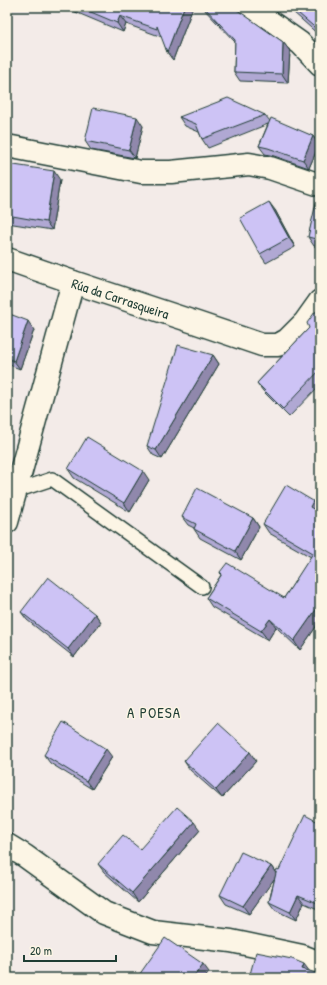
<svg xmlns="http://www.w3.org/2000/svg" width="327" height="985" viewBox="0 0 327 985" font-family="'Patrick Hand',sans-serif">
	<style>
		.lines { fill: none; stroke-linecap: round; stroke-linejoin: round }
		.lane-casing { stroke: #1f3d34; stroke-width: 16 }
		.street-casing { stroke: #1f3d34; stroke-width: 25 }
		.lane { stroke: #fcf5e5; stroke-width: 13 }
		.street { stroke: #fcf5e5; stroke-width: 22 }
		.wall { fill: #b0a8d3; stroke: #1f3d34 }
		.shaded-wall { fill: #9088ac; stroke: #1f3d34 }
		.building { fill: #cdc3f5; stroke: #1f3d34 }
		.labels { text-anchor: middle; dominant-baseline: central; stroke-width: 3; stroke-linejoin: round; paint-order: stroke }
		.street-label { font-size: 14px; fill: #1f3d34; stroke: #fcf5e5 }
		.neighbourhood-label { font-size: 15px; letter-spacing: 1px; fill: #1f3d34; stroke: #fcf5e5 }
	</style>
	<rect width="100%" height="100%" fill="#f3ebe8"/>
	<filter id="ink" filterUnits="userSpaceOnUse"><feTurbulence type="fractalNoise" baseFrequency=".025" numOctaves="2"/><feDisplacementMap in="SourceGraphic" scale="8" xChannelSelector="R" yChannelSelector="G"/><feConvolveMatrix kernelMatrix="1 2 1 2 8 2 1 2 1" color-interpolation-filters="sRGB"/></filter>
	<g filter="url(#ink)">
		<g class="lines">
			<g class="lane-casing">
				<path id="lane" d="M 16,491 L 52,479 L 202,587"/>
			</g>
			<g class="street-casing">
				<g id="street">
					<path d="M 249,7 L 300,43 L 320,64"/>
					<path d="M 7,146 L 141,172 L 171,172 L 249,164 L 270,168 L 320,185"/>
					<path id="s1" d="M 7,259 L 73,282 L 197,323 L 262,345 L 278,345 L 287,340 L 305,322 L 320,301"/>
					<path d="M 7,522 L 73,282"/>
					<path d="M 7,845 L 25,856 L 104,913 L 153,932 L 231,941 L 302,956 L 320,963"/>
				</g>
			</g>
			<use href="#lane" class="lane"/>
			<use href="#street" class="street"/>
		</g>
		<path class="wall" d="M 67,7 L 193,7 L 173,60 L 167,52 L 162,37 L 126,24 L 123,32 L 73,11 Z
			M 202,7 L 236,7 L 237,10 L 283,42 L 290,51 L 288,83 L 240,81 L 234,72 L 235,42 Z
			M 289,7 L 320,7 L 320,36 L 293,12 Z
			M 265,115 L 270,121 L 313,136 L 319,145 L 309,168 L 274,156 L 265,154 L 259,146 L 268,124 L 208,148 L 202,139 L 199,132 L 185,126 L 179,117 Z
			M 143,126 L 135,158 L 91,150 L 85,141 Z
			M 7,164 L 60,180 L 52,230 L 7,223 Z
			M 320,190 L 320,247 L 314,246 L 308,237 Z
			M 275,210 L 295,247 L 266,263 L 260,254 Z
			M 320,311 L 320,385 L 289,417 L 263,391 L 257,383 L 309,328 Z
			M 7,313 L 34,330 L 20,369 L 7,364 Z
			M 213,355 L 219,364 L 162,459 L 153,455 L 147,446 Z
			M 68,469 L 149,480 L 130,512 L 74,478 Z
			M 319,509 L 318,511 L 320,513 L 320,621 L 300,650 L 276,627 L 268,640 L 212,607 L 206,598 L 221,575 L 220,572 L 284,598 L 311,557 L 269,533 L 263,524 Z
			M 182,517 L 253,518 L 259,527 L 241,560 L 200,538 L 194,529 L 194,528 L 188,525 Z
			M 21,612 L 95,614 L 101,622 L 74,657 L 27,620 Z
			M 44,755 L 112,757 L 92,789 L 50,763 Z
			M 184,761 L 256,761 L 222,798 L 190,770 Z
			M 320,823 L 320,910 L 304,903 L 296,920 L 275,910 L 269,902 L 275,877 L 249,914 L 226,904 L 220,895 L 271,866 L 276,873 Z
			M 200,830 L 138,902 L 104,872 L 98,864 L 140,849 Z"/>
		<path class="shaded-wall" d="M 184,7 L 193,7 L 173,60 L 167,52 Z
			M 120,16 L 126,24 L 123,32 L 117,23 Z
			M 283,42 L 290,51 L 288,83 L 282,74 Z
			M 137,117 L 143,126 L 135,158 L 129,150 Z
			M 313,136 L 319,145 L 309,168 L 303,160 Z
			M 54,171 L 60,180 L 52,230 L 46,222 Z
			M 269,202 L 275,210 L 295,247 L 289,238 Z
			M 28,321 L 34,330 L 20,369 L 14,361 Z
			M 213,355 L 219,364 L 162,459 L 156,450 Z
			M 143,471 L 149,480 L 130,512 L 124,503 Z
			M 313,501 L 319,509 L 316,515 L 310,507 Z
			M 253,518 L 259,527 L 241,560 L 235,551 Z
			M 320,604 L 320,621 L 300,650 L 294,641 Z
			M 95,614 L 101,622 L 74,657 L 68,649 Z
			M 270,619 L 276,627 L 268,640 L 261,631 Z
			M 106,749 L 112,757 L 92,789 L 86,781 Z
			M 250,752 L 256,761 L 222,798 L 216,790 Z
			M 194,822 L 200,830 L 138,902 L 132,893 Z
			M 271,866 L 277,875 L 249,914 L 243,906 Z
			M 298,895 L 304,903 L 296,920 L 290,912 Z
			M 203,964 L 209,972 L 205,978 L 193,978 Z
			M 304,964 L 310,972 L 302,969 Z"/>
		<path class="building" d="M 79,7 L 184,7 L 167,52 L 157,26 L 157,29 L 120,16 L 117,23 Z
			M 204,7 L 234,7 L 236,9 L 283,42 L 282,74 L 234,72 L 235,40 Z
			M 291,7 L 320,7 L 320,32 Z
			M 228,98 L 265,115 L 202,139 L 196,124 L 179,117 Z
			M 93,108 L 137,117 L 129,150 L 85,141 Z
			M 271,118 L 313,136 L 303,160 L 268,148 L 259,146 Z
			M 7,164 L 54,171 L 46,222 L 7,215 Z
			M 319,190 L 320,190 L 320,240 L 308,237 Z
			M 269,202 L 289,238 L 260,254 L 240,218 Z
			M 320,311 L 320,370 L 283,409 L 257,383 L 309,328 L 307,323 L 315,312 Z
			M 7,313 L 28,321 L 14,361 L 7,358 Z
			M 178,345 L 213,355 L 156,450 L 147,446 Z
			M 87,437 L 143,471 L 124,503 L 68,469 Z
			M 286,485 L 313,501 L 310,507 L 320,513 L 320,518 L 318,522 L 320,524 L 320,547 L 319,549 L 320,549 L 320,604 L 294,641 L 270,619 L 261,631 L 206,598 L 222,574 L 220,572 L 227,563 L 284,598 L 313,553 L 263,524 Z
			M 197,488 L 253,518 L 235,551 L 194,529 L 196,524 L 182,517 Z
			M 48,577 L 95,614 L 68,649 L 21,612 Z
			M 63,722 L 106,749 L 86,781 L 44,755 Z
			M 218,723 L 250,752 L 216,790 L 184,761 Z
			M 177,807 L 194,822 L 132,893 L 98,864 L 123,835 L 140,849 Z
			M 305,815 L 320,823 L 320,904 L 298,895 L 290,912 L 269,902 L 277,869 L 279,870 Z
			M 241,852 L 271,866 L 243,906 L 220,895 Z
			M 165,938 L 203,964 L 193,978 L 137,978 Z
			M 256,952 L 292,959 L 304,964 L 302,969 L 320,974 L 320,978 L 249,978 Z"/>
	</g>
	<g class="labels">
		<g class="street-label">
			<text stroke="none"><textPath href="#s1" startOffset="120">Rúa da Carrasqueira</textPath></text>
		</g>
		<g class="neighbourhood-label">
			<text x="154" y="712">A POESA</text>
		</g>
	</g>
	<rect width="327" height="985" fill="none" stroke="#fcf5e5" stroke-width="24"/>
	<rect x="12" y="12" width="303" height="961" fill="none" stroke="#1f3d34" stroke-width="1.5" filter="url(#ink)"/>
	<path d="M24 955v6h92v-6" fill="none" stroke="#1f3d34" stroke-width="2"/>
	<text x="30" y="955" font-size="12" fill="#1f3d34" stroke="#fcf5e5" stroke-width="3" paint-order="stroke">20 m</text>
</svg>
